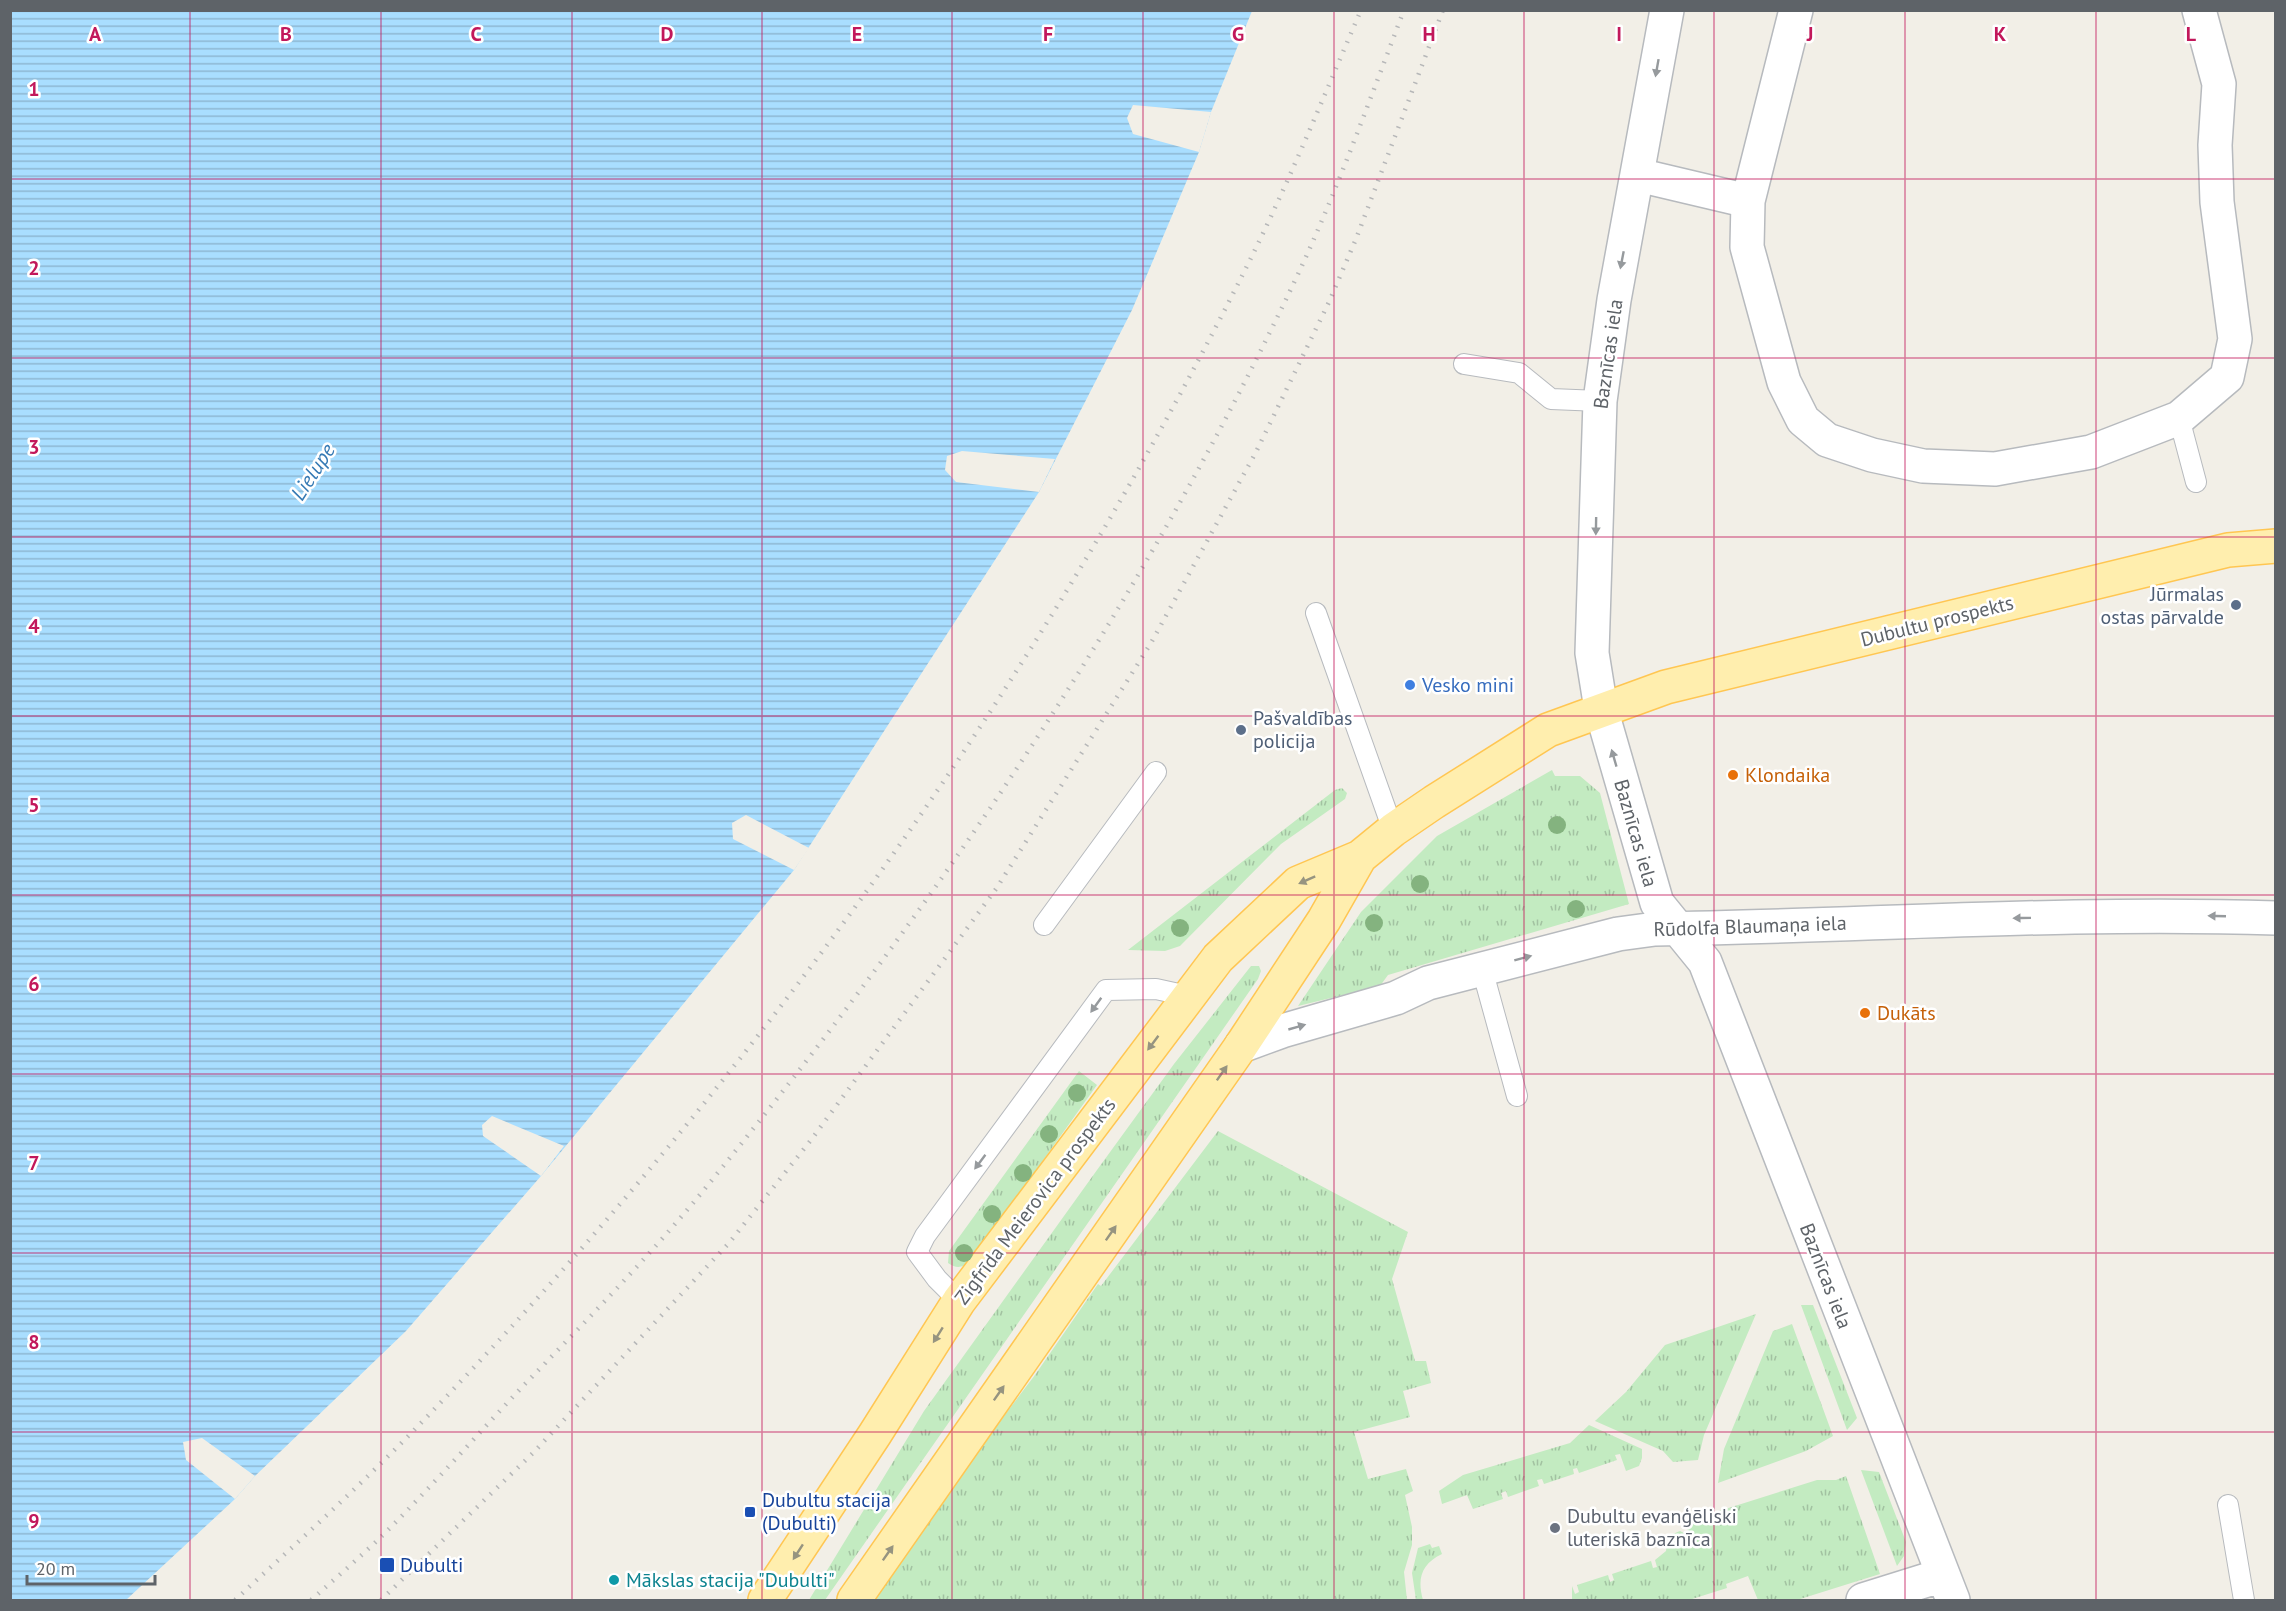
<svg xmlns="http://www.w3.org/2000/svg" width="2286" height="1611" font-family="'PT Sans',sans-serif">
<style>
.grass{fill:url(#grass-tufts)}
.water{fill:url(#water-rules)}
.pier{fill:#f2efe7}
.lines{fill:none;stroke-linecap:round;stroke-linejoin:round}
.service-casing{stroke:#b7babe;stroke-width:22}
.minor-casing{stroke:#b7babe;stroke-width:36}
.primary-casing{stroke:#ffc652;stroke-width:36}
.service{stroke:#fff;stroke-width:20}
.minor{stroke:#fff;stroke-width:33}
.primary{stroke:#ffeeae;stroke-width:33}
.rail{stroke:#b6b7b8;stroke-width:4.5;stroke-dasharray:1.5 8;stroke-linecap:butt}
.tree{fill:#84b37f}
.oneway{fill:#969a9d}
.oneway2{fill:#969480}
.grid{fill:none;stroke:#c2185b;stroke-width:1.5;stroke-opacity:0.55}
.service-dot{fill:#5c6f8a;stroke:#fff;stroke-width:2}
.shop-dot{fill:#3f7fe0;stroke:#fff;stroke-width:2}
.food-dot{fill:#e8710a;stroke:#fff;stroke-width:2}
.transit-dot{fill:#1a4fb4;stroke:#fff;stroke-width:2}
.worship-dot{fill:#6b7280;stroke:#fff;stroke-width:2}
.culture-dot{fill:#0f9aa8;stroke:#fff;stroke-width:2}
.labels{text-anchor:middle;stroke-width:5;stroke-linejoin:round;paint-order:stroke}
.street-label{font-size:20px;fill:#5e6368;stroke:#fff}
.service-label{font-size:20px;fill:#4e5e75;stroke:#fff;text-anchor:end}
.shop-label{font-size:20px;fill:#366cbe;stroke:#fff;text-anchor:start}
.food-label{font-size:20px;fill:#c56008;stroke:#fff;text-anchor:start}
.transit-label{font-size:20px;fill:#164399;stroke:#fff;text-anchor:start}
.worship-label{font-size:20px;fill:#5b616d;stroke:#fff;text-anchor:start}
.culture-label{font-size:20px;fill:#0d838f;stroke:#fff;text-anchor:start}
.water-label{font-size:21px;font-style:italic;fill:#367ab4;stroke:#fff}
.grid-label{font-size:20px;text-anchor:middle;font-weight:bold;fill:#c2185b;stroke:#fff;stroke-width:5;stroke-linejoin:round;paint-order:stroke}
</style>
<defs>
<pattern id="grass-tufts" width="24" height="20" patternUnits="userSpaceOnUse" patternTransform="scale(1.5)"><rect width="24" height="20" fill="#c3ebc1"/><path d="M3 7l-1-3M5 7V3M7 7l1-3M15 17l-1-3M17 17v-4M19 17l1-3" fill="none" stroke="#a2c2a1"/></pattern>
<pattern id="water-rules" width="6" height="5" patternUnits="userSpaceOnUse" patternTransform="scale(1.5)"><rect width="6" height="5" fill="#a9deff"/><path d="M0 2.5h6" fill="none" stroke="#8db8d2"/></pattern>
</defs>
<rect width="100%" height="100%" fill="#f2efe7"/>
<path class="grass" d="M1552,770L1555,776H1580L1600,793L1629,904L1388,975L1380,986L1298,1006L1361,912L1437,836Z
M1342,788L1347,793L1345,799L1281,844L1180,946L1165,951L1128,950L1335,790Z
M1251,966H1259L1261,971L1258,979L825,1600H809L924,1411L1097,1170L1174,1064Z
M1079,1071L1097,1085L971,1261C962,1268 957,1269 948,1263L949,1251Z
M1218,1131L1408,1232L1392,1279L1415,1361H1426L1431,1383L1403,1391L1410,1417L1354,1432L1368,1479L1406,1469L1413,1491L1405,1495L1412,1527V1545L1404,1572L1407,1600H868L882,1577L1035,1375L1098,1284L1101,1286Z
M1801,1305H1813L1857,1418L1847,1430Z
M1756,1314L1704,1435L1698,1460L1673,1462L1663,1451L1595,1421L1626,1392L1665,1345Z
M1792,1324L1833,1436L1806,1451L1718,1483L1724,1449L1773,1331Z
M1589,1425L1642,1449V1458L1639,1466L1626,1471L1620,1454L1615,1455L1617,1460L1579,1473L1577,1468L1573,1469L1574,1474L1544,1484L1542,1479L1537,1480L1539,1486L1508,1497L1506,1491L1501,1493L1503,1499L1473,1509L1467,1495L1442,1504L1439,1491L1463,1475L1570,1443Z
M1861,1470L1879,1472L1906,1542L1904,1556L1897,1566Z
M1846,1476L1880,1574L1797,1600H1758L1748,1576L1726,1584L1727,1588L1689,1600H1572V1586L1575,1594L1579,1592L1577,1585L1608,1575L1610,1582L1614,1580L1612,1574L1651,1561L1653,1568L1657,1567L1655,1560L1666,1551L1668,1536L1680,1531L1686,1534L1689,1530L1682,1527L1681,1523L1817,1480H1836Z
M1430,1544L1432,1548L1439,1546L1442,1554C1421,1564 1417,1579 1423,1600H1416L1412,1573L1418,1548Z"/>
<path class="water" d="M11,11H1252L1211,112L1199,152L1132,310L1039,492L794,870L541,1176L406,1331L255,1476L235,1499L126,1600H11Z"/>
<path class="pier" d="M1133,105L1211,112L1199,152L1133,134L1127,118Z
M962,451L1055,459L1039,492L956,482L945,470L947,456Z
M746,815L809,848L794,870L733,839L732,823Z
M492,1116L564,1146L541,1176L483,1136L482,1125Z
M202,1438L255,1476L235,1499L186,1460L183,1442Z"/>
<g class="lines">
<g class="service-casing">
<path id="service" d="M1464,364L1519,373L1551,399L1600,401
M2179,418L2196,482
M1316,613L1393,830
M1044,925L1156,772
M1482,969L1517,1096
M959,1301L937,1279L917,1252L925,1236L1106,990L1156,989L1188,996
M2228,1505L2244,1600"/>
</g>
<g class="minor-casing">
<path id="minor" d="M1667,10L1614,300L1600,401L1592,653L1601,709L1657,903L1705,962L1953,1600
M1638,175L1748,201L1747,247L1784,382L1803,420L1827,440L1872,455L1923,466L1995,469L2091,452L2179,418L2227,377L2235,339L2217,202L2215,145L2219,84L2199,10
M1748,201L1796,10
M1241,1046L1282,1031L1396,998L1428,983L1618,934L1655,929C1862,926 2068,911 2276,918
M1863,1600L1943,1575"/>
</g>
<g class="primary-casing">
<path id="primary" d="M765,1600L875,1434L959,1301L1218,958L1298,883L1360,857L1393,830L1434,802L1548,730L1666,687L2228,550L2276,546
M854,1600L1241,1046L1324,920L1360,857"/>
</g>
<use href="#service" class="service"/>
<use href="#minor" class="minor"/>
<use href="#primary" class="primary"/>
<path class="rail" d="M235,1600C298,1542 361,1485 421,1423C749,1083 1031,695 1244,272C1287,187 1323,98 1361,10
M311,1600C335,1579 360,1557 383,1535C432,1486 477,1435 524,1385C585,1322 647,1259 703,1191C931,912 1134,616 1290,291C1334,200 1368,104 1404,10
M381,1600L533,1453L729,1243L811,1140L996,889L1151,643L1256,452L1329,302L1356,239L1443,10"/>
</g>
<g class="tree">
<circle cx="1557" cy="825" r="9"/>
<circle cx="1420" cy="884" r="9"/>
<circle cx="1576" cy="909" r="9"/>
<circle cx="1374" cy="923" r="9"/>
<circle cx="1180" cy="928" r="9"/>
<circle cx="1077" cy="1093" r="9"/>
<circle cx="1049" cy="1134" r="9"/>
<circle cx="1023" cy="1173" r="9"/>
<circle cx="992" cy="1214" r="9"/>
<circle cx="964" cy="1253" r="9"/>
</g>
<defs><path id="oneway-solid" d="M-6-.8H1V-3.2L6.5 0L1 3.2V.8H-6Z" transform="scale(1.5)"/></defs>
<g class="oneway">
<use href="#oneway-solid" transform="translate(1657 68) rotate(100)"/>
<use href="#oneway-solid" transform="translate(1622 260) rotate(101)"/>
<use href="#oneway-solid" transform="translate(1596 526) rotate(91)"/>
<use href="#oneway-solid" transform="translate(1614 758) rotate(-106)"/>
<use href="#oneway-solid" transform="translate(2217 916) rotate(-178)"/>
<use href="#oneway-solid" transform="translate(2022 918) rotate(179)"/>
<use href="#oneway-solid" transform="translate(1523 958) rotate(-15)"/>
<use href="#oneway-solid" transform="translate(1096 1005) rotate(126)"/>
<use href="#oneway-solid" transform="translate(1297 1027) rotate(-16)"/>
<use href="#oneway-solid" transform="translate(980 1162) rotate(127)"/>
</g>
<g class="oneway2">
<use href="#oneway-solid" transform="translate(1307 880) rotate(156)"/>
<use href="#oneway-solid" transform="translate(1153 1043) rotate(127)"/>
<use href="#oneway-solid" transform="translate(1222 1073) rotate(-55)"/>
<use href="#oneway-solid" transform="translate(1111 1233) rotate(-55)"/>
<use href="#oneway-solid" transform="translate(938 1335) rotate(122)"/>
<use href="#oneway-solid" transform="translate(999 1393) rotate(-55)"/>
<use href="#oneway-solid" transform="translate(798 1552) rotate(123)"/>
<use href="#oneway-solid" transform="translate(888 1553) rotate(-55)"/>
</g>
<path class="grid" d="M190,10V1600M381,10V1600M572,10V1600M762,10V1600M952,10V1600M1143,10V1600M1334,10V1600M1524,10V1600M1714,10V1600M1905,10V1600M2096,10V1600M10,179H2276M10,358H2276M10,537H2276M10,716H2276M10,895H2276M10,1074H2276M10,1253H2276M10,1432H2276"/>
<g class="service-dot">
<circle cx="2236" cy="605" r="6"/>
<circle cx="1241" cy="730" r="6"/>
</g>
<circle class="shop-dot" cx="1410" cy="685" r="6"/>
<g class="food-dot">
<circle cx="1733" cy="775" r="6"/>
<circle cx="1865" cy="1013" r="6"/>
</g>
<g class="transit-dot">
<rect x="744" y="1506" width="12" height="12" rx="3"/>
<rect x="379" y="1557" width="16" height="16" rx="3"/>
</g>
<circle class="worship-dot" cx="1555" cy="1528" r="6"/>
<circle class="culture-dot" cx="614" cy="1580" r="6"/>
<g class="labels">
<g class="street-label">
<text transform="translate(1608 354) rotate(-82)" y="7">Baznīcas iela</text>
<text transform="translate(1937 621) rotate(-14)" y="7">Dubultu prospekts</text>
<text transform="translate(1636 833) rotate(74)" y="7">Baznīcas iela</text>
<text transform="translate(1750 926) rotate(-2)" y="7">Rūdolfa Blaumaņa iela</text>
<text transform="translate(1035 1201) rotate(-53)" y="7">Zigfrīda Meierovica prospekts</text>
<text transform="translate(1826 1276) rotate(69)" y="7">Baznīcas iela</text>
</g>
<g class="service-label">
<text x="2224" y="601">Jūrmalas<tspan x="2224" dy="23">ostas pārvalde</tspan></text>
<text x="1253" y="725" text-anchor="start">Pašvaldības<tspan x="1253" dy="23">policija</tspan></text>
</g>
<g class="shop-label">
<text x="1422" y="692">Vesko mini</text>
</g>
<g class="food-label">
<text x="1745" y="782">Klondaika</text>
<text x="1877" y="1020">Dukāts</text>
</g>
<g class="transit-label">
<text x="762" y="1507">Dubultu stacija<tspan x="762" dy="23">(Dubulti)</tspan></text>
<text x="400" y="1572">Dubulti</text>
</g>
<g class="worship-label">
<text x="1567" y="1523">Dubultu evanģēliski<tspan x="1567" dy="23">luteriskā baznīca</tspan></text>
</g>
<g class="culture-label">
<text x="626" y="1587">Mākslas stacija "Dubulti"</text>
</g>
<g class="water-label">
<text transform="translate(313 472) rotate(-57)" y="7">Lielupe</text>
</g>
</g>
<g class="grid-label">
<text x="95" y="41">A</text>
<text x="286" y="41">B</text>
<text x="476" y="41">C</text>
<text x="667" y="41">D</text>
<text x="857" y="41">E</text>
<text x="1048" y="41">F</text>
<text x="1238" y="41">G</text>
<text x="1429" y="41">H</text>
<text x="1619" y="41">I</text>
<text x="1810" y="41">J</text>
<text x="2000" y="41">K</text>
<text x="2191" y="41">L</text>
<text x="34" y="96">1</text>
<text x="34" y="275">2</text>
<text x="34" y="454">3</text>
<text x="34" y="633">4</text>
<text x="34" y="812">5</text>
<text x="34" y="991">6</text>
<text x="34" y="1170">7</text>
<text x="34" y="1349">8</text>
<text x="34" y="1528">9</text>
</g>
<rect width="2286" height="1611" fill="none" stroke="#5e6368" stroke-width="24"/>
<path d="M27 1575v9h128v-9" fill="none" stroke="#5e6368" stroke-width="3"/>
<text x="36" y="1575" font-size="18" fill="#5e6368" stroke="#ffffff" stroke-width="4.5" paint-order="stroke">20 m</text>
</svg>
